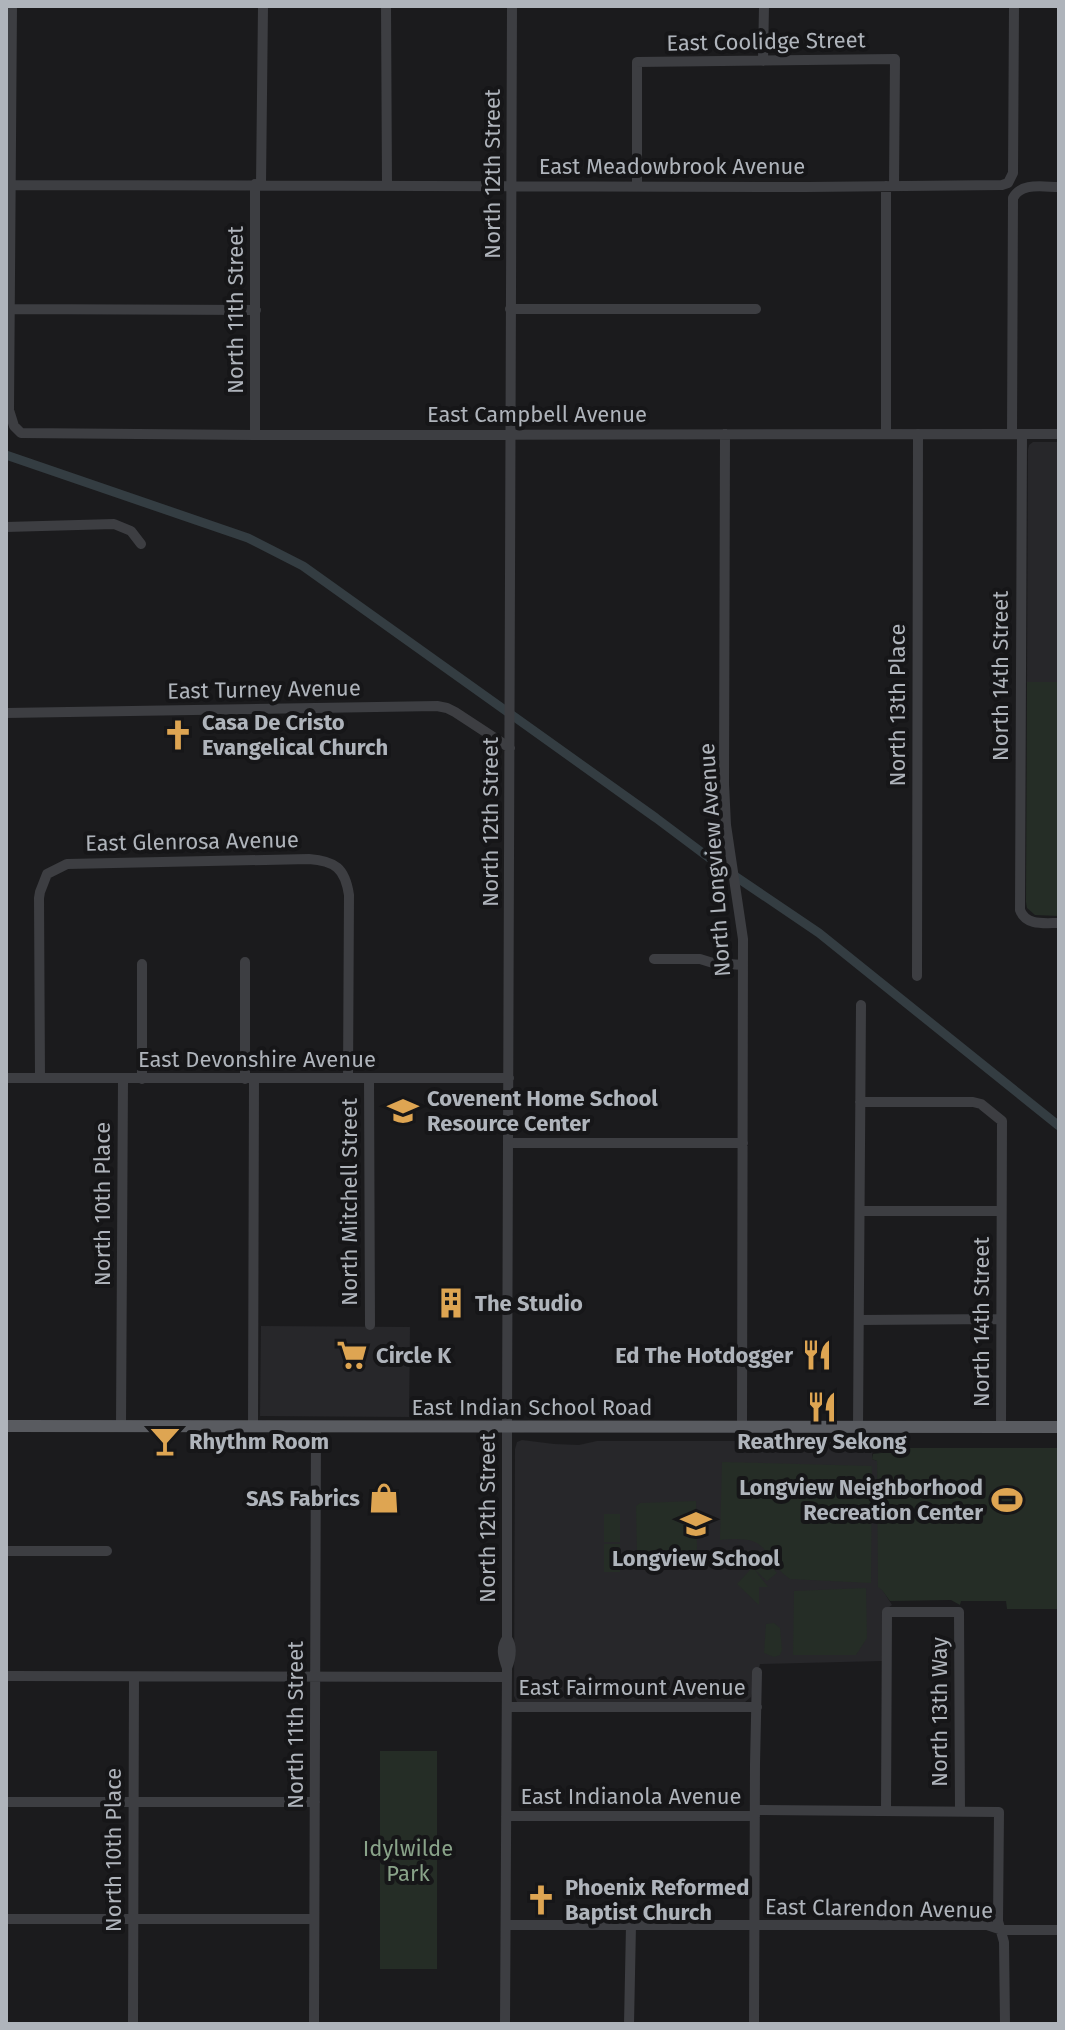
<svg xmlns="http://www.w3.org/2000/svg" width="1065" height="2030" font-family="'Fira Sans',sans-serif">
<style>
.built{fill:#27272a}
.green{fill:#252d26}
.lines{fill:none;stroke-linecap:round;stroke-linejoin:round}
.canal{stroke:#343d42;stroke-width:9}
.minor{stroke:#3d3e42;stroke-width:10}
.major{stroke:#595b60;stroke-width:12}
.labels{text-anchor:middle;stroke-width:8;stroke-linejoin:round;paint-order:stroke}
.street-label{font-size:22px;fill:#afb4bb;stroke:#161618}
.poi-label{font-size:22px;font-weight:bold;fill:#afb4bb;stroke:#161618;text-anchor:start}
.park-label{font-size:22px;fill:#89a389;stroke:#161618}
</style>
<rect width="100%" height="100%" fill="#1b1b1d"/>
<path class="built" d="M1033,442H1059V682H1027L1028,450L1029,445Z
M261,1326L410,1327L409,1417L260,1416Z
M522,1440L554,1444L579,1445L597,1441H873L872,1459L877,1461L882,1589L892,1605L884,1611L882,1619V1661L760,1664L751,1697L745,1702H517L514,1696L515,1449L517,1442Z"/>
<path class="green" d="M1027,682H1059V916L1035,915L1027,908L1026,902Z
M897,1448H1059V1609H1007L1006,1601H961L960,1605L951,1600L890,1601L882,1590L878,1587L877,1461L872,1459L873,1454L881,1453Z
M722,1462L872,1466L871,1583L790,1579C757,1556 776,1534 720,1540Z
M696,1501L697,1552L637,1554L636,1506L640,1503Z
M604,1514H620V1542H604Z
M604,1544H620V1572H604Z
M762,1557L777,1573L767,1581L754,1569L768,1587H759V1605L737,1584Z
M866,1588L867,1638L856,1655H793L794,1591Z
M774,1623L780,1628L782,1650L780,1655L774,1657L764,1653L766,1624Z
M380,1751H437V1969H380Z"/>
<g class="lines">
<path class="canal" d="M6,455L248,538L303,566L656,818L720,866L819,933L1059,1126"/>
<path class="minor" d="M12,6L9,410L14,426L21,433L255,435L1059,434
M386,6L387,185
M763,61L764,6
M261,184L263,6
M6,185L807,187L1002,185L1008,183L1013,173L1014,6
M637,186V62L895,59L894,186
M6,309L256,310
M510,309H756
M725,434L724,784L726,825L743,939L742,1426
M886,434V186
M1012,434L1013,198C1021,182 1043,187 1059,187
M1022,434L1020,910C1026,926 1044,923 1059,923
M255,435V184
M6,527L114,524L131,531L141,544
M6,713L437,706L447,708L455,712L510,748
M654,959H700L713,963L743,965
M245,962V1079
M142,964V1079
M917,976L918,434
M6,1078H509
M40,1078L39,898L40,892L47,874L67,864L309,859C335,861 345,868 349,895L348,1078
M369,1078L370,1325
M860,1102H973L981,1104L1002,1121L1001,1427
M509,1143H743
M860,1211H1001
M859,1320L1001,1319
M121,1426L123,1079
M253,1427L254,1079
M858,1427L861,1005
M6,1551H107
M507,1668C503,1657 500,1648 507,1638
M6,1676L507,1677
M507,1707H757
M6,1802H315
M755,1810L999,1812L998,1921L1004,1942L1005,2024
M886,1811L887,1612H959L960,1812
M506,1816H755
M6,1919H314
M506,1925H987L1002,1930H1059
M133,2024L134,1677
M314,2024L316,1427
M505,2024L507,1668C511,1658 513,1647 507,1638V1428L512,6
M629,2024L631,1925
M754,2024L755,1764L757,1672"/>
<path class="major" d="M6,1426L1059,1427"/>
</g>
<defs>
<g id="church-bare" transform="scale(2.4)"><path d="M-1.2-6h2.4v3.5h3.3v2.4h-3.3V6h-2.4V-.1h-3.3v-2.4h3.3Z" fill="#dea552" stroke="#161618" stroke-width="2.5" paint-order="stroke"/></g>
<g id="school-bare" transform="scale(2.4)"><path d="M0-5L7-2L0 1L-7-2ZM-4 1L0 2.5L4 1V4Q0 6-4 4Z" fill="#dea552" stroke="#161618" stroke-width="2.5" paint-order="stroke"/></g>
<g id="building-bare" transform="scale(2.4)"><path d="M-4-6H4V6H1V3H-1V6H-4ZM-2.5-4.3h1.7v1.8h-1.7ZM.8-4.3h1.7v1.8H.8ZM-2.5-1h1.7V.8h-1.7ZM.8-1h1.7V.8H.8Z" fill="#dea552" stroke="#161618" stroke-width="2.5" paint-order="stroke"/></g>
<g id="supermarket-bare" transform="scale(2.4)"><path d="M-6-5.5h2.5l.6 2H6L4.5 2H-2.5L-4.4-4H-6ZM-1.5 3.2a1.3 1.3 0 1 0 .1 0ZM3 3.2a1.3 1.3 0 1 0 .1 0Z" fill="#dea552" stroke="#161618" stroke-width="2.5" paint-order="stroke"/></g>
<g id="restaurant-bare" transform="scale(2.4)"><path d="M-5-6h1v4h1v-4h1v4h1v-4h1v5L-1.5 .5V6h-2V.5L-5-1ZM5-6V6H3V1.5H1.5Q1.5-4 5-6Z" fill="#dea552" stroke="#161618" stroke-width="2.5" paint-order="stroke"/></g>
<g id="bar-bare" transform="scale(2.4)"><path d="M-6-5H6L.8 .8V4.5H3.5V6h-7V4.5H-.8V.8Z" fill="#dea552" stroke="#161618" stroke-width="2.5" paint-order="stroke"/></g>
<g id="shop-bare" transform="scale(2.4)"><path d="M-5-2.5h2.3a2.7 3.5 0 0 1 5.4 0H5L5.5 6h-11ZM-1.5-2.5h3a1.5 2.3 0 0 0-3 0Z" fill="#dea552" stroke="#161618" stroke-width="2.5" paint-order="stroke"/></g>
<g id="stadium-bare" transform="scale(2.4)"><path d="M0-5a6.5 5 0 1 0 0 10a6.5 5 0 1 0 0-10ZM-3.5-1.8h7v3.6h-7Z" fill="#dea552" stroke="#161618" stroke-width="2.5" paint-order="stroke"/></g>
</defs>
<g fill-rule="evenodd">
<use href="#church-bare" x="178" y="735"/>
<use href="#school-bare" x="403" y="1111"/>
<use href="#building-bare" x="451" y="1303"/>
<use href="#supermarket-bare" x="352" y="1355"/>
<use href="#restaurant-bare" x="817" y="1355"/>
<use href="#restaurant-bare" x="822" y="1407"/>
<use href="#bar-bare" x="165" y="1441"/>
<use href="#shop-bare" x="384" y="1498"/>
<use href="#stadium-bare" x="1007" y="1500"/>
<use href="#school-bare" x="696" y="1524"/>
<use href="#church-bare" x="541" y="1900"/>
</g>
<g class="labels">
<g class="street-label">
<text transform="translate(766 41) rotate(-1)" y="8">East Coolidge Street</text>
<text x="672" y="174">East Meadowbrook Avenue</text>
<text transform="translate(492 174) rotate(-90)" y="8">North 12th Street</text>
<text transform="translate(235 310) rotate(-90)" y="8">North 11th Street</text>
<text x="537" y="422">East Campbell Avenue</text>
<text transform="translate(1000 676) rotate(-90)" y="8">North 14th Street</text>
<text transform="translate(264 689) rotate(-1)" y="8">East Turney Avenue</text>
<text transform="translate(897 705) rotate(-90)" y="8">North 13th Place</text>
<text transform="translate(490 822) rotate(-90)" y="8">North 12th Street</text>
<text transform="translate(192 841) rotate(-1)" y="8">East Glenrosa Avenue</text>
<text transform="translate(714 860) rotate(-94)" y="8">North Longview Avenue</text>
<text x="257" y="1067">East Devonshire Avenue</text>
<text transform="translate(349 1202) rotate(-90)" y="8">North Mitchell Street</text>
<text transform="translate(102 1204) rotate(-90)" y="8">North 10th Place</text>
<text transform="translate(981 1322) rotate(-90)" y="8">North 14th Street</text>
<text x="532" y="1415">East Indian School Road</text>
<text transform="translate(487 1518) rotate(-90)" y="8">North 12th Street</text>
<text x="632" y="1695">East Fairmount Avenue</text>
<text transform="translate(939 1712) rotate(-90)" y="8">North 13th Way</text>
<text transform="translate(295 1725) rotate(-90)" y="8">North 11th Street</text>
<text x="631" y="1804">East Indianola Avenue</text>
<text transform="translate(113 1850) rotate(-90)" y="8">North 10th Place</text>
<text transform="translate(879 1908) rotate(1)" y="8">East Clarendon Avenue</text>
</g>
<g class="poi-label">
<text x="202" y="730">Casa De Cristo<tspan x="202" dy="25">Evangelical Church</tspan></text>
<text x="427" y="1106">Covenent Home School<tspan x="427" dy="25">Resource Center</tspan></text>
<text x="475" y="1311">The Studio</text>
<text x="376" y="1363">Circle K</text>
<text x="793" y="1363" text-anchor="end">Ed The Hotdogger</text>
<text x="189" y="1449">Rhythm Room</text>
<text x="822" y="1449" text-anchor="middle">Reathrey Sekong</text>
<text x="983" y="1495" text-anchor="end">Longview Neighborhood<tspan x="983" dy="25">Recreation Center</tspan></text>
<text x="360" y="1506" text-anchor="end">SAS Fabrics</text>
<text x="696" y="1566" text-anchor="middle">Longview School</text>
<text x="565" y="1895">Phoenix Reformed<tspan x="565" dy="25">Baptist Church</tspan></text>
</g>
<g class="park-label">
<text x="408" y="1856">Idylwilde<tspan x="408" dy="25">Park</tspan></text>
</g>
</g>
<rect width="1065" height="2030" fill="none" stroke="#afb4bb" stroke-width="16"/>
</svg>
